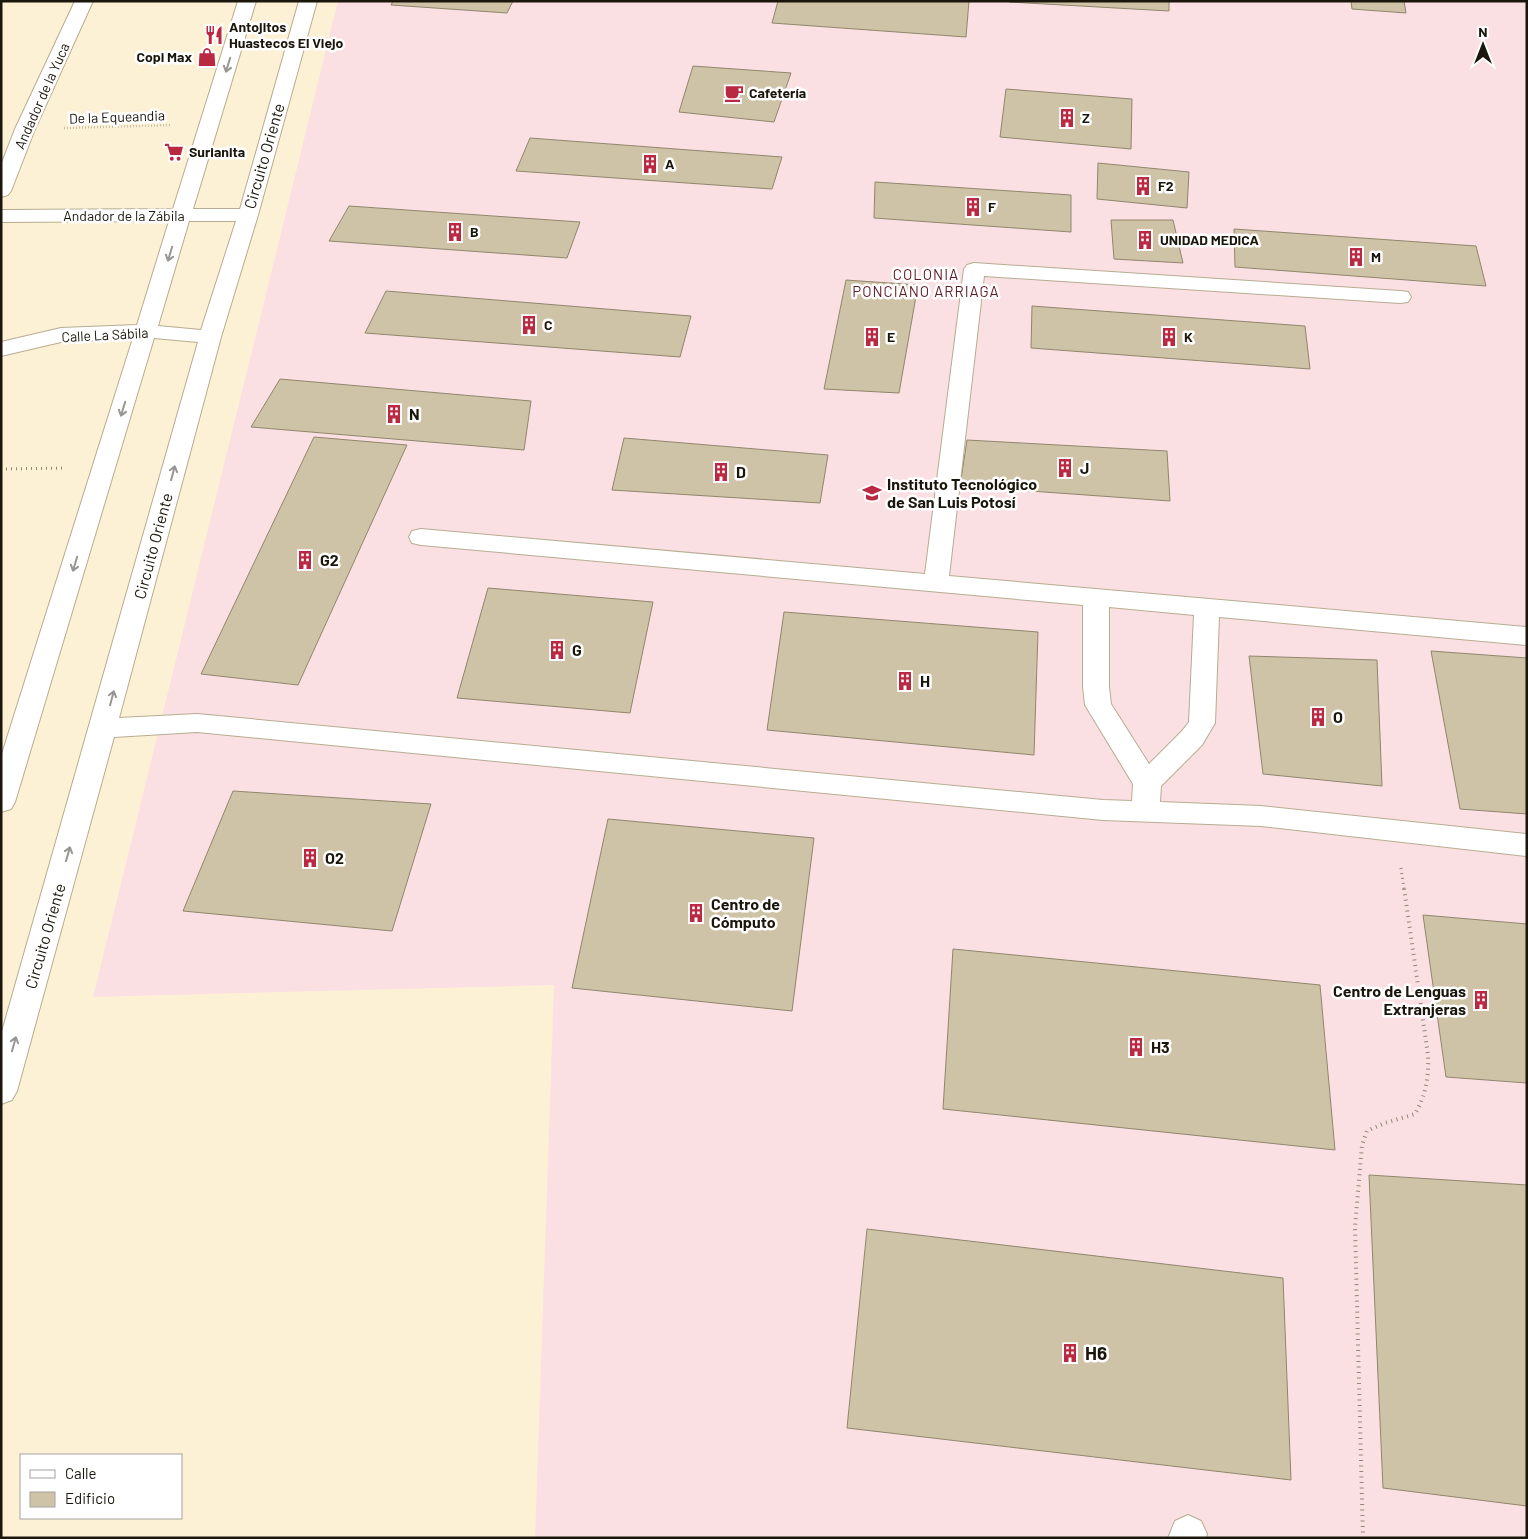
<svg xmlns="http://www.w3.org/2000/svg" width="1528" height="1539" font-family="Barlow,sans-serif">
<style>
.education{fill:#fbe0e3}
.building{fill:#cec3a7;stroke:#90866c}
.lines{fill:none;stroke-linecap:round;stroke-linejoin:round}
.minor-casing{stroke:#b7ac91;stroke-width:2}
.path-far2{stroke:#918976;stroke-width:2.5;stroke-dasharray:0.5 2.5;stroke-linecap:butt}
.path-far1{stroke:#918976;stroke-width:3;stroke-dasharray:1 4;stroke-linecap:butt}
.path{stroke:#918976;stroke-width:4;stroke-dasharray:1 4.5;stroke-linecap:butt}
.minor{fill:#fff;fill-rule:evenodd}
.oneway{stroke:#989692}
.labels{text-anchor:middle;stroke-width:5;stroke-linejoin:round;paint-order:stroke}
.far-poi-label{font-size:14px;font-weight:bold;fill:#1a160c;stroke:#fff;text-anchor:start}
.far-street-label{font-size:14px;fill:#1a160c;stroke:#fff}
.far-neighbourhood-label{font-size:15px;letter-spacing:1px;fill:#611c25;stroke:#fff}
.street-label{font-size:16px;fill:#1a160c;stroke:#fff}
.poi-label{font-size:16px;font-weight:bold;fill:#1a160c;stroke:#fff;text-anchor:start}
.near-poi-label{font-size:19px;font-weight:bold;fill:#1a160c;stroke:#fff;text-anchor:start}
</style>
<rect width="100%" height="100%" fill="#fdf1d5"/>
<path class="education" d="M338,1H1527V1538H535L554,985L93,997Z"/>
<path class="building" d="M393,1H513L507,13L391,5Z
M778,1H969L966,37L772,23Z
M1009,1H1169V11L1009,2Z
M1351,1H1404L1406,13L1352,9Z
M693,66L791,73L774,122L679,112Z
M1006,89L1132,99L1131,149L1000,137Z
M530,138L782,157L772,189L516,171Z
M1098,163L1189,172L1187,208L1097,199Z
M875,182L1071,195V232L874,218Z
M349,206L580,222L567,258L329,241Z
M1111,220H1173L1183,263L1114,259Z
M1234,229L1476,246L1486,286L1235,267Z
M846,280L918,285L899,393L824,389Z
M386,291L691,316L680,357L365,333Z
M1032,306L1305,326L1310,369L1031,348Z
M280,379L531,401L524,450L251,427Z
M314,437L407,445L298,685L201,674Z
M624,438L828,455L820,503L612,490Z
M967,440L1167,451L1170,501L960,486Z
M488,588L653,602L630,713L457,698Z
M784,612L1038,632L1034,755L767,730Z
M1431,651L1527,658V814L1460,809Z
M1249,656L1377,660L1382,786L1263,774Z
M233,791L431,804L392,931L183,911Z
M608,819L814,838L792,1011L572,988Z
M1423,915L1527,924V1083L1446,1077Z
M953,949L1320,985L1335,1150L943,1109Z
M1369,1175L1527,1185V1506L1383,1488Z
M867,1229L1283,1278L1291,1480L847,1428Z"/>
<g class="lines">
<g class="minor-casing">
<path id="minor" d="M75,1H93L35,129L11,191L8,195L1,197V165L15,129Z
M238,1H256L193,209H240L299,1H317L258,215L221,337L119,718L197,714L1103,800L1132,801L1133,784L1085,705L1083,687V605L421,545L412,543L409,537L412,531L421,529L925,574L964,269L967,265L974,263L1400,291L1408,292L1411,297L1408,302L1400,303L984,276L949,576L1527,627V645L1219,617L1215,723L1202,745L1161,786L1160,802L1261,806L1527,834V856L1261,826L1103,820L197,732L114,737L17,1091L12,1100L1,1104V1035L198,342L154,338L15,802L11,809L1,812V757L133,338L61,342L1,356V342L61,328L137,325L169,221L1,222V210L173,209ZM189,221H236L201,330L158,326ZM1109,607L1194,615L1189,722L1182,731L1149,764L1111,704L1109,687Z
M1188,1515L1201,1521L1207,1534L1206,1538H1168L1175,1521Z"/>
</g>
<path class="path-far2" d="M64,128L172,125"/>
<path class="path-far1" d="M1,469L66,468
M1401,868L1404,889"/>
<path class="path" d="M1363,1538L1355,1227L1362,1145L1367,1131L1385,1123L1415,1114C1426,1095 1429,1076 1428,1055L1404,888"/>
<use href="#minor" class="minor"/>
</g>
<defs><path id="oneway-shaft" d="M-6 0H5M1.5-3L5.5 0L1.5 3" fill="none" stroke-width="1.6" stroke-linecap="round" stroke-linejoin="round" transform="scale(1.25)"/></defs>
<g class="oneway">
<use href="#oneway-shaft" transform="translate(228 65) rotate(107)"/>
<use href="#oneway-shaft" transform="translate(170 254) rotate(107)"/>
<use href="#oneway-shaft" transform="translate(123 409) rotate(107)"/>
<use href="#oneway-shaft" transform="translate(173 473) rotate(-75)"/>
<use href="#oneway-shaft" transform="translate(75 564) rotate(107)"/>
<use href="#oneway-shaft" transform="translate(112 698) rotate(-75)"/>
<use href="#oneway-shaft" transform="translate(68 854) rotate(-74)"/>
<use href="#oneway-shaft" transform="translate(14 1044) rotate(-74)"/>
</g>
<defs>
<g id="restaurant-bare" transform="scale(1.5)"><path d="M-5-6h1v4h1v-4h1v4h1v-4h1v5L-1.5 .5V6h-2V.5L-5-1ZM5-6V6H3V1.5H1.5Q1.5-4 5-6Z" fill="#ba2942" stroke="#fff" stroke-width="2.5" paint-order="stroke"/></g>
<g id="shop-bare" transform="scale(1.5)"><path d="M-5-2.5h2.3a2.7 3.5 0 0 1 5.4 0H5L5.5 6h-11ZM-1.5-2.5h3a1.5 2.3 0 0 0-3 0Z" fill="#ba2942" stroke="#fff" stroke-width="2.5" paint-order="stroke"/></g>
<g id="cafe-bare" transform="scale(1.5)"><path d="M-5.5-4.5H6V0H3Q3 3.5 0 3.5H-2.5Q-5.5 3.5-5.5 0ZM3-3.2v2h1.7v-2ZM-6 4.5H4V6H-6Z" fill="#ba2942" stroke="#fff" stroke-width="2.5" paint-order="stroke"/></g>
<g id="building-bare" transform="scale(1.5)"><path d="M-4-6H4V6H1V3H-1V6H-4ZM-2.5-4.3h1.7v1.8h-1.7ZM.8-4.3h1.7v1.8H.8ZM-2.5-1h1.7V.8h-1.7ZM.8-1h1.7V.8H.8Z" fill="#ba2942" stroke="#fff" stroke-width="2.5" paint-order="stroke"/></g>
<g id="supermarket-bare" transform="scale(1.5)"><path d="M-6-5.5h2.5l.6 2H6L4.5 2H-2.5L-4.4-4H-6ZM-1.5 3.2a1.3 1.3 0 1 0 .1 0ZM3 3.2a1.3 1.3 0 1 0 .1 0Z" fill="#ba2942" stroke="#fff" stroke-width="2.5" paint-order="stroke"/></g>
<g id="university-bare" transform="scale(1.5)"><path d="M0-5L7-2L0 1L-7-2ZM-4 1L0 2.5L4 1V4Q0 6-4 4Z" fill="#ba2942" stroke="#fff" stroke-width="2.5" paint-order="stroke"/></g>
</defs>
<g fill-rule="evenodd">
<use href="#restaurant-bare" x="214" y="35"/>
<use href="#shop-bare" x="207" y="57"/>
<use href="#cafe-bare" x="734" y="93"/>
<use href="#building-bare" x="1067" y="118"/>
<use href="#supermarket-bare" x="174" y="152"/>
<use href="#building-bare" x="650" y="164"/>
<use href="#building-bare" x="1143" y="186"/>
<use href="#building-bare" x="973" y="207"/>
<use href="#building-bare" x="455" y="232"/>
<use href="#building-bare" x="1145" y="240"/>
<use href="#building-bare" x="1356" y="257"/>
<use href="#building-bare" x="529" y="325"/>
<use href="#building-bare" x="872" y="337"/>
<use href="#building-bare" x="1169" y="337"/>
<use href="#building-bare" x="394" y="414"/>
<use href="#building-bare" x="1065" y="468"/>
<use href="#building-bare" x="721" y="472"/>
<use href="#university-bare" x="872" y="493"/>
<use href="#building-bare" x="305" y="560"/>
<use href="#building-bare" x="557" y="650"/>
<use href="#building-bare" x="905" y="681"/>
<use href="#building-bare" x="1318" y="717"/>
<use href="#building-bare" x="310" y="858"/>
<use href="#building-bare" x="696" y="913"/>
<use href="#building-bare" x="1481" y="1000"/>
<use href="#building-bare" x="1136" y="1047"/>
<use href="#building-bare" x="1070" y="1353"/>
</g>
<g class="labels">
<g class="far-poi-label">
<text x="229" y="32">Antojitos<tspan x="229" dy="16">Huastecos El Viejo</tspan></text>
<text x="192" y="62" text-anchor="end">Copi Max</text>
<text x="749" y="98">Cafetería</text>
<text x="1082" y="123">Z</text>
<text x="189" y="157">Surianita</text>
<text x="665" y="169">A</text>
<text x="1158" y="191">F2</text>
<text x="988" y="212">F</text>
<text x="470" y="237">B</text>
<text x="1160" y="245">UNIDAD MEDICA</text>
<text x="1371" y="262">M</text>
<text x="544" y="330">C</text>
<text x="887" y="342">E</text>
<text x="1184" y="342">K</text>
</g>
<g class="far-street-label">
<text transform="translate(42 96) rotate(-66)" y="5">Andador de la Yuca</text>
<text transform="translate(117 117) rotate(-2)" y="5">De la Equeandia</text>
<text x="124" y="221">Andador de la Zábila</text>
<text transform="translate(105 335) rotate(-3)" y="5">Calle La Sábila</text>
</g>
<g class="far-neighbourhood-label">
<text x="926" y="280">COLONIA<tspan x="926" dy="17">PONCIANO ARRIAGA</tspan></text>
</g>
<g class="street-label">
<text transform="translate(264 156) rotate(-74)" y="6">Circuito Oriente</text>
<text transform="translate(153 546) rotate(-75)" y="6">Circuito Oriente</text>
<text transform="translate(45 936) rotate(-74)" y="6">Circuito Oriente</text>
</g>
<g class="poi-label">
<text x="409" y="420">N</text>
<text x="1080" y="474">J</text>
<text x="736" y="478">D</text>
<text x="887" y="490">Instituto Tecnológico<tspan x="887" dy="18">de San Luis Potosí</tspan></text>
<text x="320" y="566">G2</text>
<text x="572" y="656">G</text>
<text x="920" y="687">H</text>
<text x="1333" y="723">O</text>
<text x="325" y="864">O2</text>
<text x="711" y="910">Centro de<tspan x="711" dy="18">Cómputo</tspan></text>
<text x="1466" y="997" text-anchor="end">Centro de Lenguas<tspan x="1466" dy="18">Extranjeras</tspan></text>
<text x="1151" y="1053">H3</text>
</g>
<g class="near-poi-label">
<text x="1085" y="1360">H6</text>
</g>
</g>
<rect width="1528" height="1539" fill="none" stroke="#1a160c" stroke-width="5"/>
<rect x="20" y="1454" width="162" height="65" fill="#ffffff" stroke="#a3a29e"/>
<rect x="30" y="1470" width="25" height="8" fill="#ffffff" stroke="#a3a29e"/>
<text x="65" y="1479" font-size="15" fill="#1a160c">Calle</text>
<rect x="30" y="1492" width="25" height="15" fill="#cec3a7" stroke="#a3a29e"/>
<text x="65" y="1504" font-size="15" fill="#1a160c">Edificio</text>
<g transform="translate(1483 45)" stroke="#ffffff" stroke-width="4" paint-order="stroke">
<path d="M0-4L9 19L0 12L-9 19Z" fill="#1a160c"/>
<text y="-8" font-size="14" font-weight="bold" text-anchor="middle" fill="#1a160c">N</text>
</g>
</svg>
